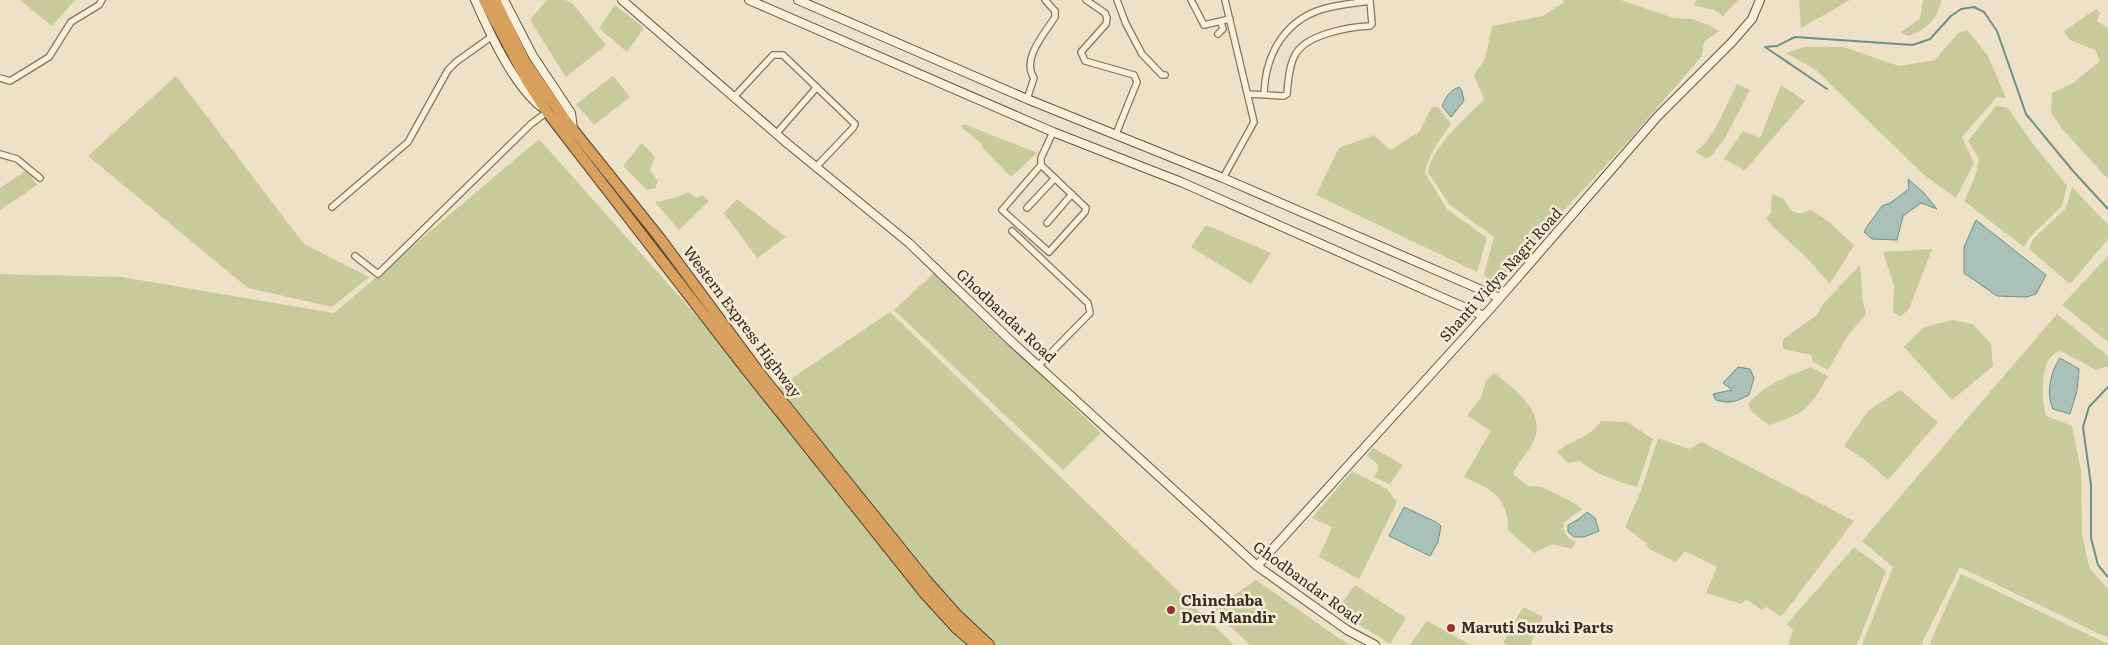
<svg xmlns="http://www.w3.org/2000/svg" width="2108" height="645" font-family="Literata,serif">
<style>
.green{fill:#c7cb9b}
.water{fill:#a8c1b9;stroke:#6f9087}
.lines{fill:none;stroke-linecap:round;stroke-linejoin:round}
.stream{stroke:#6f9087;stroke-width:2}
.street-casing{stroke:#88735d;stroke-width:8}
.secondary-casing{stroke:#6a5440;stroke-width:10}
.highway-casing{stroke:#574231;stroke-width:12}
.street{stroke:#f8efda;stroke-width:5.5}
.secondary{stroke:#f8efda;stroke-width:8}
.highway{stroke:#d99f5c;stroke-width:10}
.poi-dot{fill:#952f32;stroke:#f5ebd7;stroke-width:2}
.labels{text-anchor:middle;stroke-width:5;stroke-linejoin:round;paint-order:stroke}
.street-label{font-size:15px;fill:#392c20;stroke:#f5ebd7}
.poi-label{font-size:15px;font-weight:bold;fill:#392c20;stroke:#f5ebd7;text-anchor:start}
</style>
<rect width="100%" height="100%" fill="#ede1c7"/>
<path class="green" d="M20,0H75L52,26Z
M547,0H565L572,3L606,45L566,77L530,20Z
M1563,0H1621L1673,18L1692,19L1709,25L1719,31L1704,42L1702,56L1631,138L1494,286L1484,274L1494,237L1450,205L1428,173C1430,149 1466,117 1484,100L1474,75L1485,59L1492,26L1543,16L1564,2Z
M1697,0H1738L1723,16L1714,10L1693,5Z
M1799,0H1850L1801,28Z
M1923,0H1941C1939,18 1925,31 1908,36L1901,32L1920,19Z
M615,5L644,28L627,52L599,28Z
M2096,9L2100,13L2097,21L2108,28V179L2065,132L2051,113L2052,93L2073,83L2100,61L2095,50L2070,40L2064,31Z
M1967,30L1988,56L2006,98L1997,97L1962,137L1974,163L1956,198L1923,174L1816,70L1786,53L1805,47H1843L1899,66L1935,60L1958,33Z
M176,76L304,244L369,277L332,307L248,288L88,156Z
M613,76L630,97L594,125L576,104Z
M1737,84L1750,90L1725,138L1710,157L1705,158L1695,151C1713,143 1727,102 1737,84Z
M1781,85L1805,101L1745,170L1724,159L1743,131L1760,138Z
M1996,106L2008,108L2030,140L2067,186L2062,206L2029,238L2024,247L1964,201L1975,177L1979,159L1968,141Z
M1432,107H1438L1451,124C1440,139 1428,155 1425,173L1447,209L1487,238L1477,272L1316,195L1339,148L1374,135L1390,150L1419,132Z
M964,124L1037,153L1011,177L982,147V144L961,127Z
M539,139L767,395L890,312L1234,645H0V274L122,277L334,313Z
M642,143L655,157L650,170L658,181L655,188L647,190L623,166Z
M27,170L37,185L0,210V188Z
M2072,187L2108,225V239L2070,284L2029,249L2033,239L2066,208Z
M689,192L697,198L702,195L709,201L679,230L655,202L675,198Z
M1772,194L1784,199C1791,214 1797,216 1811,210L1828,221L1854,245L1830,284L1807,258L1772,226L1766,218L1771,213Z
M737,199L786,237L757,258L724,213Z
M1206,225L1271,253L1251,284L1191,247Z
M1932,249L1909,309L1900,317L1893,312L1894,285L1883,252Z
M2108,256V342L2062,305Z
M1860,265L1863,301L1866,314L1847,337L1828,370L1813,362L1811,355L1783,349V339L1817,315L1822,305Z
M934,273L1101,433L1063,470L894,310Z
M2057,314L2108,356V366L2096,370L2059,350C2056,353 2050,357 2048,361C2041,375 2042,402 2046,416L2072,426L2081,471L2082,534L2089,567L2108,589V638L1960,567L1921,645H1862L1893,567L1862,541Z
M1952,320L1973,324L1991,344L1993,366L1952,400L1904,347L1923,328Z
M1811,367L1828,376C1809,409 1805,414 1769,425L1753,413L1748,404C1764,385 1788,376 1811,367Z
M1494,373C1511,386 1542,409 1536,434C1533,448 1519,460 1513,474L1528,486L1542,487L1574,503L1582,509L1563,523C1564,534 1566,537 1576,542L1572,549L1552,544L1534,553L1508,530C1508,496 1492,490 1464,477L1491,431L1467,416L1481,397L1486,381Z
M1900,390L1938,422L1888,480L1865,460L1844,446L1868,411Z
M1601,421L1627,422L1653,439L1637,487C1617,481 1596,475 1580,461L1568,463L1557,452C1571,440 1591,437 1601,421Z
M1658,438L1689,449L1702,442L1854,521L1781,617L1767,607L1762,610L1746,599L1742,604L1706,593L1717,567L1685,551L1676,562L1649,549L1646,543L1625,527L1641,491Z
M1373,448L1403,465L1390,484L1373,477L1378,471V465L1367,455Z
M1352,471L1387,489L1397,502L1359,579L1319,557L1332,527L1312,518Z
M1854,547L1886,571L1857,645H1788L1793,630L1787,624Z
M1961,574L2108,644V645H1929Z
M1256,580L1340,639L1351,645H1250L1213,610Z
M1355,585L1406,618L1390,644L1337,611Z
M1523,607L1543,617L1530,645H1508L1503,643Z
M1427,621L1471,645H1410Z"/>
<path class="water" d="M1459,87L1462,91L1464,101L1451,117L1442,106C1446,97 1449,91 1459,87Z
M1908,179L1924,193L1937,209L1921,203L1903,216L1897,240L1872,239L1864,232L1866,228L1882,206L1890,203L1909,189Z
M1976,220L2046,275L2036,294L2027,297L1997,296L1964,273V247Z
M2060,358L2079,369L2077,391L2070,414L2053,409C2046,394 2050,372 2060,358Z
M1738,367L1750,369L1754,378L1749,395C1736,402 1729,404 1716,400L1713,394L1732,390L1723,383Z
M1404,507L1436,522L1441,526L1438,542L1430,556L1389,536Z
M1587,512L1595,518L1599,531L1584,537H1574L1568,532V525L1579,519Z"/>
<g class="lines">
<path class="stream" d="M1827,89L1765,47L1777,46L1795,37L1913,45L1930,39L1951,16L1961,9L1974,7L1984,12L1997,31L2026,114L2073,171L2108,209
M2108,387L2089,407L2083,427L2091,485V538L2098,565L2108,577"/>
<g class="street-casing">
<path id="street" d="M1086,0L1105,13L1107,18L1106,24L1081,52L1085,61L1134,75L1137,82L1116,134
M1117,0L1126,24L1142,54L1162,75H1165
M1191,0L1204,25L1230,19
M1218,34L1223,29L1221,22
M0,78L10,81L49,57L71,22L99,5L102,0
M1248,94L1284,96L1287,94C1288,82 1289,66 1295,55C1306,34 1349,27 1370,26L1372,24L1370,1C1357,3 1344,4 1331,7C1287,16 1265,52 1264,95
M734,97L773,55H783L855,124L853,128L816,167
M1027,99L1034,78C1021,59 1045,33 1055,17V11L1045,0
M776,134L817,87
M0,154L17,159L40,178
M1041,165L1086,208L1085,212L1049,252L1002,210L1041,165V158L1053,132
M1223,178L1254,122L1225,0
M332,207L408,142L448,70L456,62L491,37
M1027,208L1055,178
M1047,223L1072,194
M1012,231L1088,303L1090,313L1038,366
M355,256L378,274L531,124L547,112"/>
</g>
<g class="secondary-casing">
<path id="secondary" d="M475,0C489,32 515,89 544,109
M504,0L533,56L571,113L573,129
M622,0L788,144L909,243L1012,342L1257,566L1347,630L1375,645
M749,0L1053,132L1181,182L1484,316
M798,0L1027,99L1223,178L1500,298
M1257,566L1492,307L1658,116L1732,42L1752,19L1760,0"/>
</g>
<g class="highway-casing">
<path id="highway" d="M484,0L526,79L547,112L745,368L925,594L956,628L976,645
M495,0L524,60L563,117L659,237L761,375L926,580L957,615L989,645"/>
</g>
<use href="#street" class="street"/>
<use href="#secondary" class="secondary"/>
<use href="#highway" class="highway"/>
</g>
<g class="poi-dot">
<circle cx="1171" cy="610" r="5"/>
<circle cx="1451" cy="628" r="5"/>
</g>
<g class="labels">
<g class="street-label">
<text transform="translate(1501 275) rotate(-48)" y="5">Shanti Vidya Nagri Road</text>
<text transform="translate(1006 316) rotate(43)" y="5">Ghodbandar Road</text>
<text transform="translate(742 322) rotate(53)" y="5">Western Express Highway</text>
<text transform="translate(1307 583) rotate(36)" y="5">Ghodbandar Road</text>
</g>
<g class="poi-label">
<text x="1181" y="606">Chinchaba<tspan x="1181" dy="17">Devi Mandir</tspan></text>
<text x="1461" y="633">Maruti Suzuki Parts</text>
</g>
</g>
</svg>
